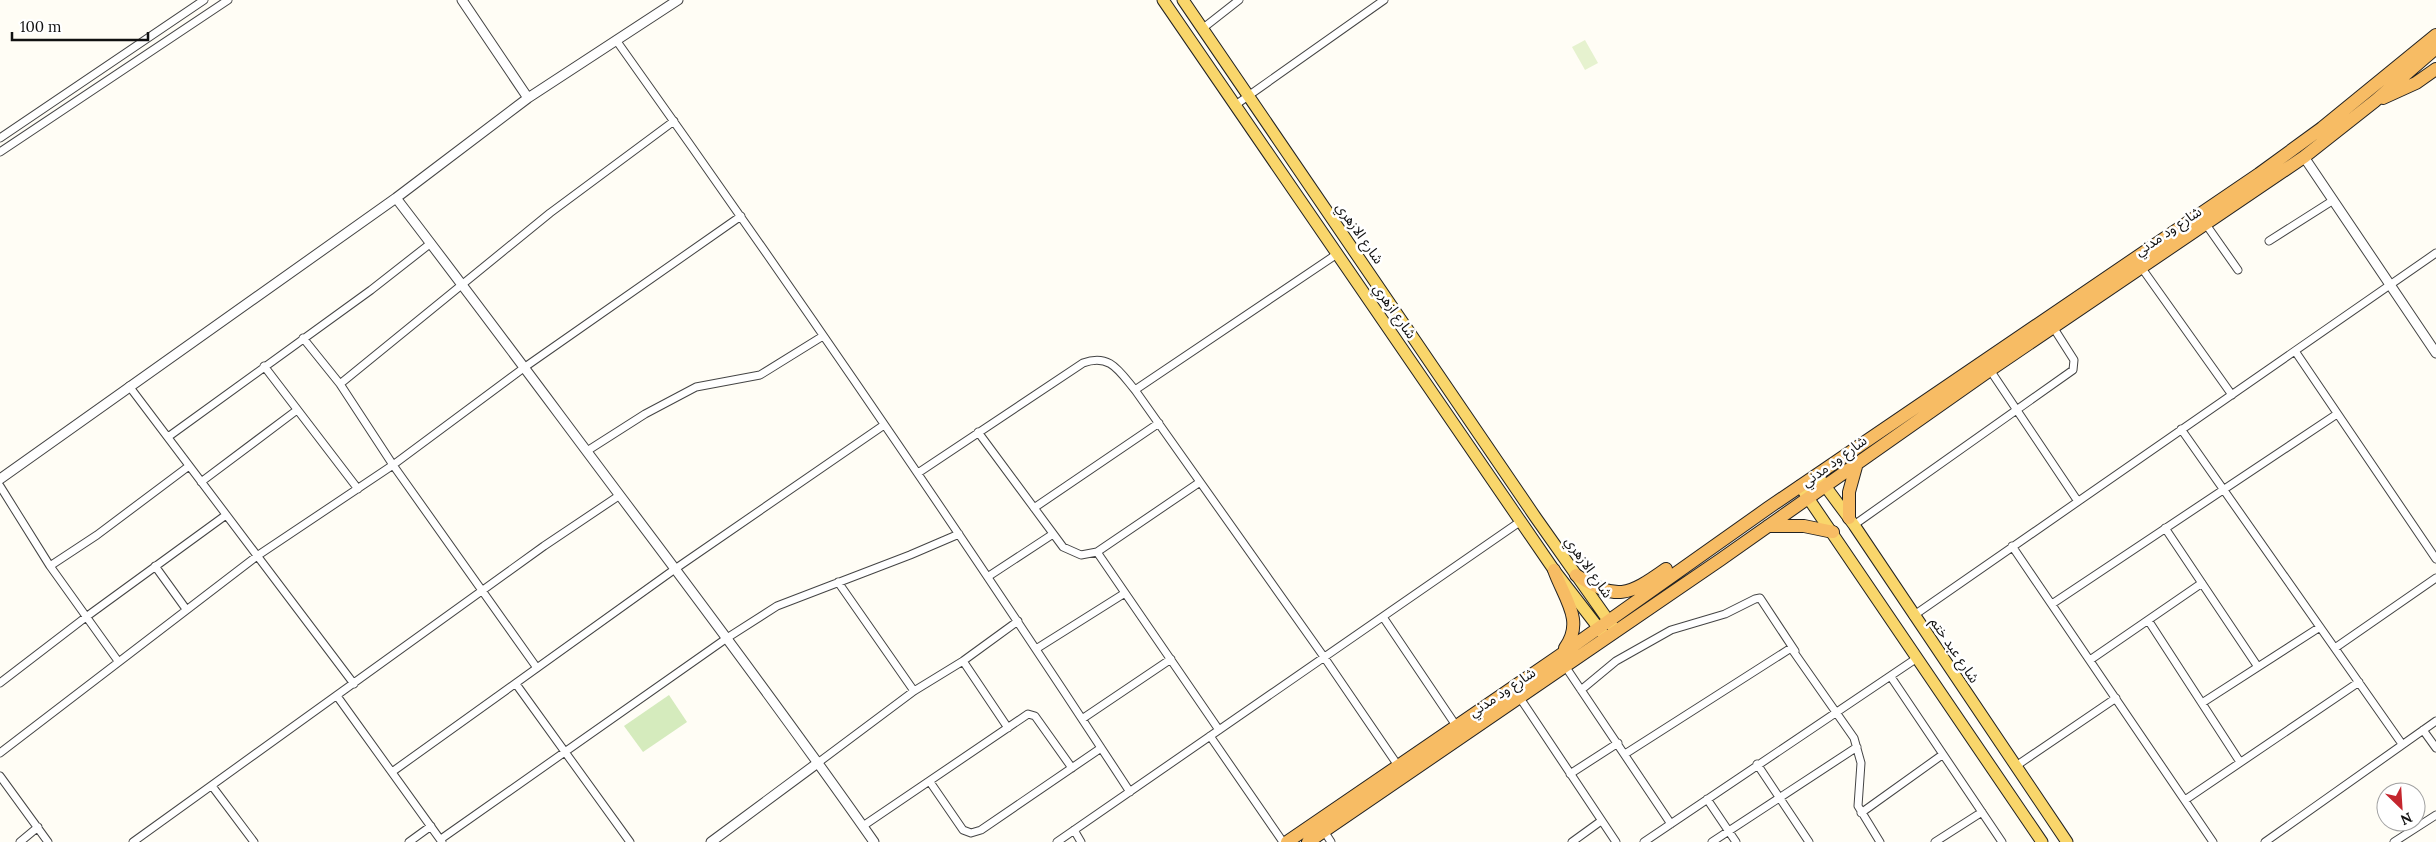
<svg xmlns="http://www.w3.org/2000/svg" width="2436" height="842" font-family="Lora,'Noto Sans Arabic',serif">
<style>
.green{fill:#d5ebbd}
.pitch{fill:#e6f2cf}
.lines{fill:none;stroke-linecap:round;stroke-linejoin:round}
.minor-casing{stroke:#444;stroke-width:9}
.tertiary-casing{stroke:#444;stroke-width:11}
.primary-casing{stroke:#222;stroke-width:13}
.trunk-casing{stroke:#222;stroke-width:14}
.minor{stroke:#fff;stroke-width:7}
.tertiary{stroke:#fff;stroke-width:9}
.primary{stroke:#f9d66b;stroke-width:11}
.trunk{stroke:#f7bc64;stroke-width:12}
.labels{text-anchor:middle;stroke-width:5;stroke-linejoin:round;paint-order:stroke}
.street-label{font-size:14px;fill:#111;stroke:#fff}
</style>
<rect width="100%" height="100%" fill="#fffdf5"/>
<path class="green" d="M669,695L687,722L643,752L624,726Z"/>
<path class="pitch" d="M1585,40L1598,63L1585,70L1572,47Z"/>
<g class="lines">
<g class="minor-casing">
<path id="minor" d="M1202,29L1239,0
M616,40C792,287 964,538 1130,792
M1234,106L1384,0
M0,138L204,0
M0,152L228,0
M2205,223L2238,270
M2269,241L2332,201
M2141,267L2232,395
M303,338L340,384L393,465L537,668
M2295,351L2436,559
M264,366L358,489
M1990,370L2077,500
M340,384L550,213L674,121
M129,386L354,684
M1135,390L1324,657L1399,767
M2181,429L2402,744
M978,432L1063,547L1081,555L1097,552L1200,482
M168,437L371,290L431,243
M587,451L645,414L696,387L760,375L823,336
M918,473L1083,363C1110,353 1119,371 1135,390L1337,254
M201,482L297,410
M0,486L50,566L118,661
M1034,508L1159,423
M1854,525L2073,370L2074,360L2053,327
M2165,528L2258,667
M2012,546L2213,842
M1097,552L1219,730
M50,566L97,535L189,466
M155,566L186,609
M989,576L1053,534
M838,582L914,691
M2052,604L2337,414
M1913,616L2436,253
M1383,617L1457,727
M2148,620L2240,762
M2335,648L2436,578
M1036,649L1125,593
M2090,660L2202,583
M963,661L1008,728
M1565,666L1671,824
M1891,677L2002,842
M0,683L86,617L226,515
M516,684L630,842
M1581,690L1616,661L1671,630L1725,614L1755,599L1760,598L1795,651
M337,696L442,842
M1520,698L1616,842
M2202,703L2320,627
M1082,719L1171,659
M2423,730L2436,748
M1210,736L1283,842
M0,753L257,556L393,465L525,367L741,216
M1625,754L1791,648L1854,738L1861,763L1858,806L1880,842
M819,762L914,691L963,661L1018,621
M1757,764L1809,842
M2016,766L2116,698
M392,772L675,569L884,425
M1570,774L1618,743
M0,776L48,842
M930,782L963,830L971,833L981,830L1101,748
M212,786L254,842
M1707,799L1736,842
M2185,800L2359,682
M1861,813L1942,755
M863,826L1028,714L1035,716L1072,768
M1074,830L1081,842
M1324,831L1331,842
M441,839L727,638L777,606L910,555L959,534
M20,842L38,827
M133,842L544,546L620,495
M409,842L431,826
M1057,842L1521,521
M1572,842L1601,821
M1644,842L1917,658
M1712,842L1857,747
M1935,842L1982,812
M2265,842L2436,721
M2394,842L2436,815"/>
</g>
<g class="tertiary-casing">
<path id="tertiary" d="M462,0L528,98
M2304,157L2436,353
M396,198C472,297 546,397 621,497C707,611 792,725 874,842
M0,479L396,198L528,98L678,0
M711,842L819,762"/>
</g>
<g class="primary-casing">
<path id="primary" d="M1163,0L1554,570L1604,635
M1183,0L1536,518L1613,627
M1817,475L1854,525L2067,842
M1800,486L2042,842"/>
</g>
<g class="trunk-casing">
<path id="trunk" d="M2383,98L2416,83L2436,69
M1849,518V492L1857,463
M1768,526H1804L1833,532
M1554,570C1564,598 1585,621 1565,648
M1576,575C1617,601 1628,596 1666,569
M1287,842L1559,656L1768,508L2259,174L2322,128L2436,35
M1308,842L1720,560L1990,370L2304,157L2375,101L2436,48"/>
</g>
<use href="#minor" class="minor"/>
<use href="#tertiary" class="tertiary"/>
<use href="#primary" class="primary"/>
<use href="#trunk" class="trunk"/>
</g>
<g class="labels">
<g class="street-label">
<text transform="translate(2168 231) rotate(-34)" y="5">شارع ود مدني</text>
<text transform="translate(1360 233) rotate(55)" y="5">شارع الازهري</text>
<text transform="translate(1395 311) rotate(55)" y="5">شارع ازهري</text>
<text transform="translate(1834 461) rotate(-36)" y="5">شارع ود مدني</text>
<text transform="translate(1589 567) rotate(55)" y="5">شارع الازهري</text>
<text transform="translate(1955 650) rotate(56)" y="5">شارع عبد ختم</text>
<text transform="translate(1502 692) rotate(-34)" y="5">شارع ود مدني</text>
</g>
</g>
<g transform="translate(2401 807) rotate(155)"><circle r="24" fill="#ffffff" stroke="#a0a0a0"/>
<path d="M0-4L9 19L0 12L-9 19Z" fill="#c4262e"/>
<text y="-8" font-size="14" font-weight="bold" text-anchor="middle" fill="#111111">N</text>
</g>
<path d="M12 32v8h136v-8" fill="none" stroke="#111111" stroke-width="2.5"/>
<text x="20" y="32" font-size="15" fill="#111111" stroke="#ffffff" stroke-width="4" paint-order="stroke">100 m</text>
</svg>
